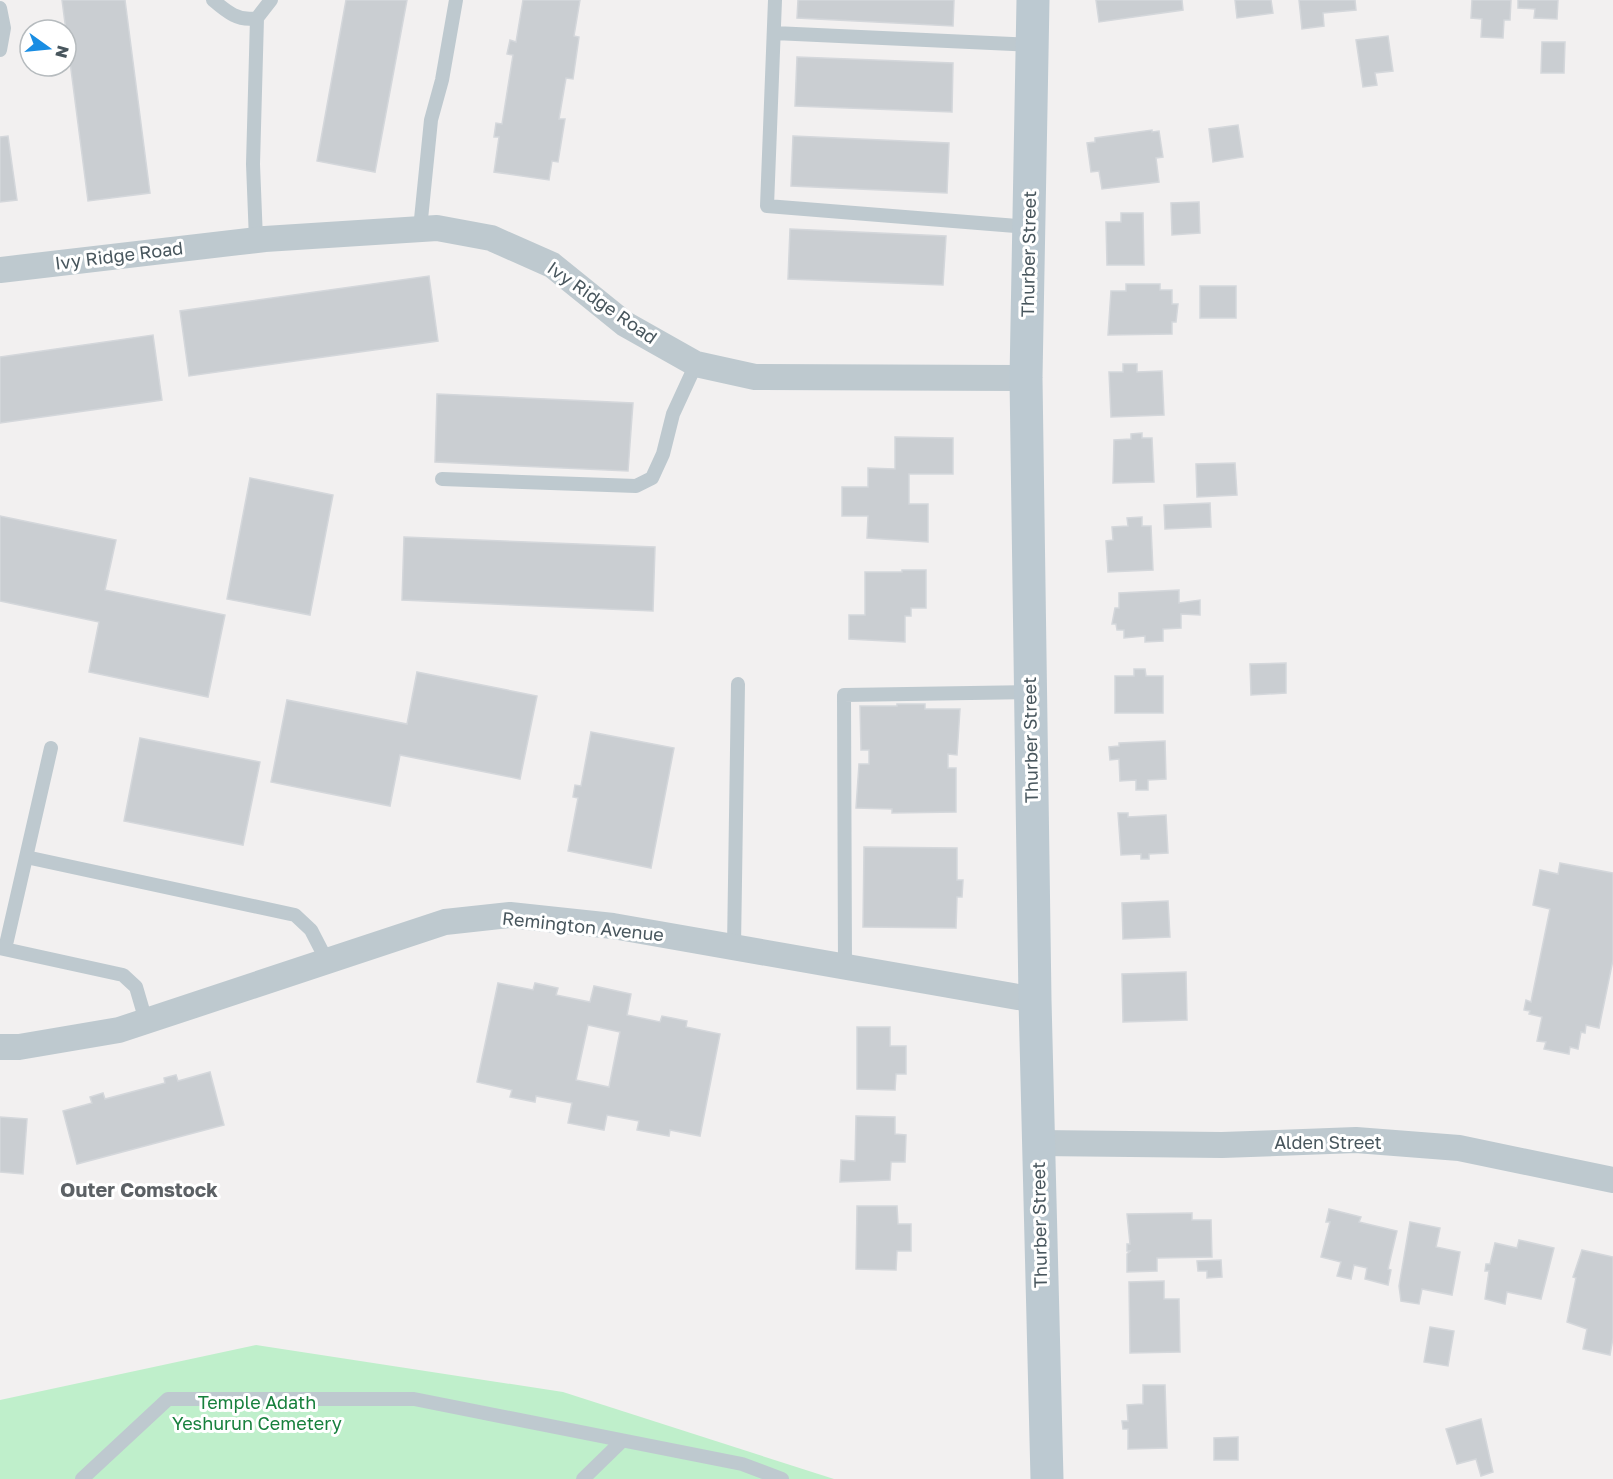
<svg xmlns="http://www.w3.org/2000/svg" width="1613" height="1479" font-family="'Golos Text',sans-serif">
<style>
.green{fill:#bfefcb}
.building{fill:#caced2;stroke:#d4d7db;stroke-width:1.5;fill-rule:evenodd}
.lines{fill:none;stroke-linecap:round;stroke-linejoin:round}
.lane{stroke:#bec9cf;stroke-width:14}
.street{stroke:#bec9cf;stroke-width:26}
.secondary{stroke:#bcc9d1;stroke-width:33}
.labels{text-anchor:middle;stroke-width:6;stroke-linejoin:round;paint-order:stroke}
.street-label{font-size:18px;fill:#48565d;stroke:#fff}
.park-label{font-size:18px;fill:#17803d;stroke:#fff}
.neighbourhood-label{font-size:20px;font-weight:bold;fill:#5c6165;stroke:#fff}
</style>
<rect width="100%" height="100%" fill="#f2f0f0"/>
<path class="green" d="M256,1345L563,1392L834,1479H0V1400Z"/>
<path class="building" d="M62,0H125L150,193L88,201Z
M346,0H407L375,172L317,161Z
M523,0H580L574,36L579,37L573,79L566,78L559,119H565L558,162L552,161L549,180L494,172L499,137H494L496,123L502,124L513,55L507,54L510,40L516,42Z
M798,0H954L953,26L797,18Z
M1096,0H1182L1183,10L1099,22Z
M1235,0H1271L1273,13L1237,18Z
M1299,0H1355L1356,10L1323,13L1324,26L1302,29Z
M1472,0H1511L1510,20H1504L1503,38L1481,37L1482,19L1471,18Z
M1518,0H1558L1557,19L1534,18L1535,9L1518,8Z
M1388,36L1393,71L1375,73L1377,85L1363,87L1356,40Z
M1542,42H1565L1564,73H1541Z
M797,57L953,63L952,112L795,106Z
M1238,125L1243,157L1213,162L1209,129Z
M1152,130V132L1159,131L1163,157L1156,158L1159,182L1102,189L1099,171L1091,172L1087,143L1095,142V138Z
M8,136L17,200L0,202V137Z
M793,136L949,143L947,193L791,186Z
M1199,202L1200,233L1172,235L1171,203Z
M1121,213H1143L1144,265H1107L1106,222H1121Z
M790,229L946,236L943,285L788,279Z
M429,276L438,341L189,376L180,311Z
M1126,284H1160V290H1172V304H1178L1176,322H1172V334L1108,335L1111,291H1126Z
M1200,286H1236V318H1200Z
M153,335L162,400L0,423V357Z
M1123,364H1137V372L1162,371L1164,415L1111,417L1109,372H1123Z
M437,394L633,403L628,471L435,462Z
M1142,433V438H1152L1154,482L1113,483L1114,440L1131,439V434Z
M895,437L953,438V474H909V504H928V542L867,538L868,516H842V487H868V468L895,469Z
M1235,463L1237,495L1197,497L1196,464Z
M250,478L333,495L310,615L227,599Z
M1210,503L1211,527L1165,529L1164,505Z
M0,516L116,540L105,590L225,615L208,697L89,672L99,622L0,601Z
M1142,517V526H1151L1153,570L1108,572L1106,541L1113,540L1112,527L1128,526L1127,518Z
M404,537L655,547L653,611L402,600Z
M902,570H926V608H911V616H905V642L849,639V615H865V572H902Z
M1179,590V603L1200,600V615L1181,614V628L1163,629V641L1145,642V636L1124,638V630H1117L1116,624H1112L1115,608H1119V593Z
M1286,663V693L1251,695L1250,664Z
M1134,669H1145L1146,676H1163V713H1115V676H1134Z
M417,672L537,696L520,779L400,755L390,806L271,782L287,700L407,724Z
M897,704H925V709H960L957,755L948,754V768H956V812L892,813V809L856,808L859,764H869V750H861L860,706H897Z
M591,732L674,748L651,868L568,851L578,798L573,797L575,785L581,786Z
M140,738L260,762L243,845L124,821Z
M1165,741L1166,779L1148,780V790H1136V780L1120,781L1119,759L1110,760L1109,747L1119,746V743Z
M1118,813H1128V817L1166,815L1168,853L1149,854V859H1141V854L1121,855Z
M864,847L957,848V880H963L962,897H957L956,928L863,927Z
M1560,863L1613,873V960L1599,1028L1586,1025L1585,1033L1581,1032L1578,1049L1570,1047L1569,1054L1544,1049L1546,1042L1537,1041L1542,1017L1529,1014L1530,1011L1524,1010L1526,1000L1531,1002L1550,909L1533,905L1540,870L1558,874Z
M1168,901L1170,937L1123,939L1122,903Z
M1186,972L1187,1020L1123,1022L1122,974Z
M498,983L533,990L535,983L558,988L556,995L590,1002L594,986L631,994L627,1015L660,1022L662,1016L687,1021L686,1027L720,1034L700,1136L670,1130L669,1136L637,1130L639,1121L607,1115L604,1130L568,1123L572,1103L536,1096L535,1102L510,1097L512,1090L477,1082ZM588,1025L620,1032L609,1087L576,1080Z
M857,1027H890V1046H906V1074H896L895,1090L857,1089Z
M210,1072L224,1125L77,1164L63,1111L92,1103L90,1097L103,1093L105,1099L165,1083L164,1078L176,1075L178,1081Z
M856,1116L895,1117V1134L906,1135L905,1162H891L890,1180L840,1182L841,1160L855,1161Z
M0,1117L27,1119L23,1174L0,1172Z
M857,1206H897L898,1224H911V1251H897L896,1270L856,1269Z
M1329,1209L1361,1217L1359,1222L1397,1231L1388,1269L1391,1270L1388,1285L1365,1279L1367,1268L1354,1265L1351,1279L1337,1276L1341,1262L1321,1257L1330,1222H1326Z
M1192,1213V1220H1211L1212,1257L1157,1258V1271L1127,1272V1254L1130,1251H1127V1244H1130L1127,1214Z
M1410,1222L1440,1228L1436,1247L1460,1252L1452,1295L1422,1289L1419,1304L1401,1301L1399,1286Z
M1519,1240L1554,1248L1541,1299L1507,1292L1505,1304L1485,1299L1489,1271H1485L1486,1264H1490L1495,1243L1517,1248Z
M1582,1250L1613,1257V1338L1610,1355L1583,1349L1587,1329L1567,1322L1576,1278L1573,1277Z
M1221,1260L1222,1277L1207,1278V1271H1198L1197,1261Z
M1164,1281V1299H1179L1180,1352L1130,1353L1129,1282Z
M1430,1327L1454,1331L1448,1366L1424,1362Z
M1143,1385H1165L1167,1448L1128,1449V1429H1123L1122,1421H1128L1127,1405L1143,1404Z
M1481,1419L1493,1472L1481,1476L1476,1459L1457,1464L1446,1429Z
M1238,1437V1460H1214V1438Z"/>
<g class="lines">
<path class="lane" d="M213,0C227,12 239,22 257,18
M775,0L767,206L1029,227
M0,8L4,28L0,50
M774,33L1033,45
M420,229L431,120L442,80L456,0
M256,240L253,164L257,18L271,0
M442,479L636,486L652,478L663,454L673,414L696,364
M26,857L295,915L311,930L327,961
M734,947L738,684
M0,948L123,975L136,987L146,1021
M5,949L51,748
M845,967L844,695L1030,692
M82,1479L168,1399H414L742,1464L782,1479
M583,1479L622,1441"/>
<path class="street" d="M0,270L265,239L437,228L491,238L552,265L625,324L696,364L755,377L1026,378
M0,1047H19L119,1030L445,922L510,915L613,926L1035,1000
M1039,1143L1222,1145L1356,1140L1459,1148L1613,1180"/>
<path class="secondary" d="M1033,0L1026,378L1035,1000L1047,1479"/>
</g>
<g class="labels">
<g class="street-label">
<text transform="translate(1029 254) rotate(-89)" y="6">Thurber Street</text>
<text transform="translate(119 256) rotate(-7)" y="6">Ivy Ridge Road</text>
<text transform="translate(602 303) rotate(35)" y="6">Ivy Ridge Road</text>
<text transform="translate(1031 740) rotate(-91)" y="6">Thurber Street</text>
<text transform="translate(583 927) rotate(6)" y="6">Remington Avenue</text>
<text x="1328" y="1149">Alden Street</text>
<text transform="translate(1040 1225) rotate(-91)" y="6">Thurber Street</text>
</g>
<g class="park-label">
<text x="257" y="1409">Temple Adath<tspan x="257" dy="21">Yeshurun Cemetery</tspan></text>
</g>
<g class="neighbourhood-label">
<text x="139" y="1197">Outer Comstock</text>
</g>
</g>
<g transform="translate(48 48) rotate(105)"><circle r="28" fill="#ffffff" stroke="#b6bbbe" stroke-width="1.5"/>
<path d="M0-4.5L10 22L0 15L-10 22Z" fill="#198de3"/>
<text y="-9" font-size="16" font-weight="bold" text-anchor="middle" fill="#48565d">N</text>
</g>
</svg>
